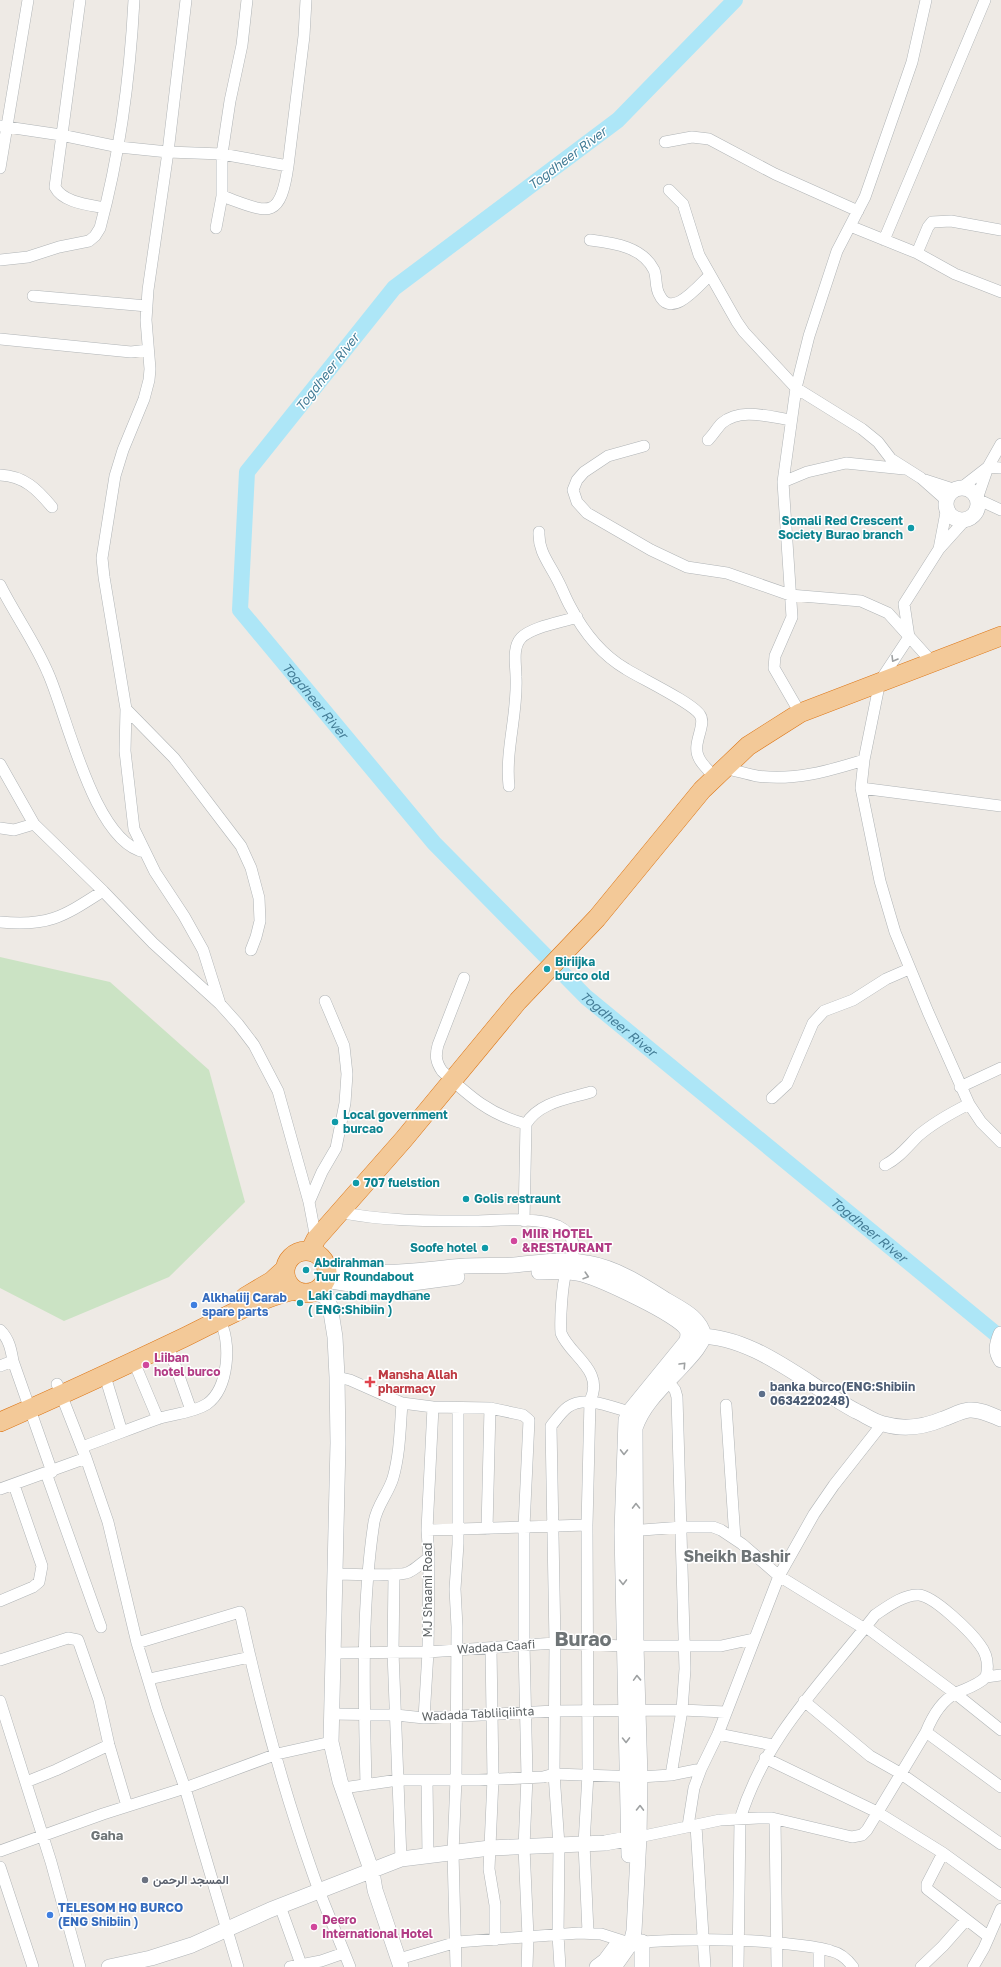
<svg xmlns="http://www.w3.org/2000/svg" width="1001" height="1967" font-family="'Golos Text',Vazirmatn,sans-serif">
<style>
.green{fill:#cbe3c4}
.lines{fill:none;stroke-linecap:round;stroke-linejoin:round}
.river{stroke:#ade6f7;stroke-width:16}
.street-casing{stroke:#b0b4b6;stroke-width:12}
.secondary-casing{stroke:#b0b4b7;stroke-width:16}
.highway-casing{stroke:#dd7616;stroke-width:20}
.street{stroke:#fff;stroke-width:11}
.secondary{stroke:#fff;stroke-width:15}
.highway{stroke:#f3c998;stroke-width:19}
.oneway{stroke:#9ea1a2}
.culture-dot{fill:#0f9aa8;stroke:#fff;stroke-width:1.5}
.hotel-dot{fill:#d1479c;stroke:#fff;stroke-width:1.5}
.shop-dot{fill:#3f7fe0;stroke:#fff;stroke-width:1.5}
.health-dot{fill:#e0444e;stroke:#fff;stroke-width:1.5}
.service-dot{fill:#5c6f8a;stroke:#fff;stroke-width:1.5}
.worship-dot{fill:#6b7280;stroke:#fff;stroke-width:1.5}
.labels{text-anchor:middle;stroke-width:3;stroke-linejoin:round;paint-order:stroke}
.culture-label{font-size:12px;font-weight:bold;fill:#0d838f;stroke:#fff;text-anchor:start}
.hotel-label{font-size:12px;font-weight:bold;fill:#b23c85;stroke:#fff;text-anchor:start}
.shop-label{font-size:12px;font-weight:bold;fill:#366cbe;stroke:#fff;text-anchor:start}
.health-label{font-size:12px;font-weight:bold;fill:#be3a42;stroke:#fff;text-anchor:start}
.service-label{font-size:12px;font-weight:bold;fill:#4e5e75;stroke:#fff;text-anchor:start}
.street-label{font-size:12px;fill:#5d6264;stroke:#fff}
.worship-label{font-size:12px;font-weight:bold;fill:#5b616d;stroke:#fff;text-anchor:start}
.water-label{font-size:13px;font-style:italic;fill:#447d97;stroke:#fff}
.neighbourhood-label{font-size:13px;font-weight:bold;fill:#6e7476;stroke:#fff}
.district-label{font-size:16px;font-weight:bold;fill:#6e7476;stroke:#fff}
.town-label{font-size:20px;font-weight:bold;fill:#6e7476;stroke:#fff}
</style>
<rect width="100%" height="100%" fill="#eeeae5"/>
<path class="green" d="M0,957L110,982L209,1070L245,1202L169,1277L64,1321L0,1288Z"/>
<g class="lines">
<path class="river" id="s1" d="M735,0L618,120L394,288L247,472L240,610L434,843L586,997L1001,1338"/>
<g class="street-casing">
<path id="street" d="M80,0L55,187C63,203 90,205 105,208
M186,0L168,152L148,290L146,320L150,369L149,380L144,399L123,450L115,476L102,558L104,577L126,709L125,751L134,829L155,872L184,916L203,950L220,1004
M0,126L61,135L119,147L168,152L222,154L288,166L304,36L306,0
M665,142L692,137L709,139L775,174L858,211
M0,168L28,0
M669,190L683,204L699,255L737,322L744,332L796,388L862,429L878,442L891,459L921,478L947,501
M222,196C267,212 280,223 288,166
M850,226L917,253L955,274L1001,292
M216,228L222,196V154L230,101L242,45L247,0
M590,240C613,243 642,246 654,270C657,277 655,287 659,294C671,321 699,285 710,275
M884,240L985,0
M917,253L928,227L932,222L951,221L1001,230
M0,260L28,257L59,247L89,241L95,236L100,228C120,154 130,77 134,0
M33,296L147,306
M0,339L131,352L148,350
M708,440C713,435 717,428 722,423C741,407 769,417 791,420
M1001,444L988,467L977,499L1001,510
M644,446L608,456L584,472L577,480L573,490L577,502L587,513L651,550L687,567L727,573L790,595L861,601L888,613L932,662
M0,475C24,476 37,489 52,507
M925,480L956,490
M783,482L807,472L846,463L904,469
M961,488L988,467L1001,468
M966,519L939,549L904,604L909,637L880,681L864,760L861,788L880,881L895,932L928,1012L969,1104L981,1122L1001,1142
M539,532C538,551 549,563 557,579C562,588 565,597 570,606C583,631 602,655 626,669C640,678 693,703 700,715C707,725 691,744 699,758C702,765 710,771 714,777
M939,549L947,507
M0,585C15,615 35,642 48,673C67,715 94,843 145,852
M126,709L174,758L241,846L251,868L259,898L260,921L256,937L251,950
M800,713L774,668L775,656L792,617L783,482L796,388L809,336L837,251L865,197L902,91L912,62L926,0
M0,764L34,824L103,891L153,943L220,1004L238,1024L254,1045L278,1091L309,1202L316,1239
M723,768C735,770 746,774 757,776C794,781 829,771 864,760
M509,786C505,750 518,713 516,677C516,665 512,648 521,638C531,627 562,622 577,617
M861,788L1001,806
M0,828L14,830L34,824
M0,922C49,927 64,916 103,891
M464,978L438,1045C435,1056 436,1062 442,1071C469,1096 490,1115 526,1124
M960,1087L1001,1068
M772,1098L787,1084L813,1023L824,1011L853,1000L886,979L909,969
M885,1165C899,1158 907,1147 918,1136C933,1123 951,1113 969,1104
M309,1202L322,1172L336,1148L345,1103L347,1074L344,1046L325,1001
M339,1212C382,1221 426,1221 470,1221C496,1221 534,1216 558,1226C564,1229 570,1234 572,1240C577,1252 568,1261 566,1272C562,1286 560,1319 561,1333C570,1356 605,1370 590,1401L587,1525L588,1774L584,1844L588,1932
M524,1221L526,1124C539,1102 568,1099 591,1092
M0,1330C9,1339 11,1349 13,1361L52,1472
M168,1345L191,1410
M134,1362L158,1419
M0,1366L13,1361
M105,1376L122,1432
M664,1376L675,1390L677,1397L685,1669L682,1710L671,1775L701,1769
M337,1377L350,1380L402,1403L433,1407L490,1408L523,1415L529,1420L524,1527V1644L527,1777L524,1847L528,1937L527,1967
M57,1384L86,1458L108,1522L137,1643L157,1709L185,1788L238,1967
M726,1405L735,1539
M82,1447C107,1438 132,1428 157,1419C172,1414 193,1413 207,1404C229,1388 232,1341 219,1319
M46,1473L101,1627
M0,1489L86,1458
M487,1529L490,1408
M427,1530L587,1525
M629,1531L682,1527H713L721,1530L742,1544L779,1576L865,1629
M334,1574C347,1574 401,1577 409,1572C416,1569 422,1562 429,1558
M394,1576L393,1652L401,1859
M0,1601L33,1587L39,1582L42,1566L14,1485
M866,1627L956,1694L1001,1730
M137,1643L240,1612C259,1700 283,1789 313,1874C324,1906 338,1936 350,1967
M491,1648L493,1779L489,1869L495,1905V1940
M334,1653L428,1652L555,1643L624,1646H721L753,1639
M0,1660L68,1638L78,1640L99,1700L109,1745L127,1806
M986,1677L1001,1675
M149,1679L250,1657
M0,1701L51,1862L80,1967
M804,1701L870,1756L900,1773L1001,1844
M331,1714L396,1715L424,1718L554,1711L682,1710L725,1712
M424,1718L428,1652L429,1558L427,1530L433,1407
M926,1732L1001,1787
M718,1734L773,1745
M765,1758L877,1812L943,1853L1001,1895
M427,1780L428,1856
M26,1782L56,1770L109,1745
M366,1785C364,1697 361,1608 374,1522C377,1505 388,1494 393,1478C400,1453 400,1429 402,1403
M343,1788L398,1780H479L543,1777L554,1774L640,1777L671,1775
M775,1819L777,1967
M688,1826L694,1788L701,1769L718,1734L779,1576L814,1514L834,1485L882,1424
M696,1826L705,1967
M639,1837L720,1820L758,1818H772L852,1837L862,1835L867,1830L926,1732C932,1717 941,1701 956,1693C967,1688 977,1686 986,1677C989,1665 987,1654 980,1645C971,1632 934,1596 919,1595C904,1594 887,1607 875,1615C823,1682 766,1735 740,1819L738,1967
M0,1851L103,1814L185,1788L277,1754L331,1742
M943,1853L927,1884V1889L989,1937
M0,1867L33,1967
M280,1906L302,1967
M642,1942C688,1939 733,1938 780,1943C795,1945 817,1946 831,1951C840,1953 848,1960 853,1967
M819,1949V1967
M399,1959L457,1942L579,1933L601,1934L626,1942
M290,1967L321,1961L344,1953
M456,1967L453,1853L456,1779L457,1627L455,1589L458,1544V1408
M560,1967L558,1935L559,1845L554,1774L555,1643L551,1426C556,1420 562,1411 568,1407C586,1395 611,1407 629,1412
M921,1967L943,1946L966,1920
M973,1967L984,1948L1001,1909"/>
</g>
<g class="secondary-casing">
<path id="secondary" d="M946 504a16 16 0 1 1 32 0a16 16 0 1 1-32 0Z
M326,1266C342,1268 358,1271 374,1272C404,1274 435,1268 465,1266C481,1265 498,1266 514,1265C538,1263 562,1258 587,1263C616,1268 641,1284 666,1300C681,1309 700,1317 704,1336C700,1347 692,1355 684,1364C666,1384 644,1402 635,1428L636,1646L640,1777L639,1837L634,1931L631,1943L614,1967
M539,1272C553,1271 568,1271 582,1274C600,1279 680,1315 687,1330C689,1335 688,1338 686,1342L629,1412L626,1420L622,1531L629,1855
M325,1280L375,1288L457,1277
M315,1291L327,1298L330,1306L335,1337L337,1377L338,1443L331,1742L340,1781L372,1872L375,1890L401,1967
M1001,1334C997,1344 995,1351 1001,1360
M695,1336C753,1334 807,1385 856,1411C865,1415 874,1422 884,1424C904,1430 924,1427 943,1419C952,1416 960,1411 969,1410C980,1409 991,1415 1001,1419
M631,1943L642,1942V1967
M109,1967L151,1958L192,1945L270,1910L401,1859L490,1848L605,1843L638,1837
M597,1967L605,1961L617,1945"/>
</g>
<g class="highway-casing">
<path id="highway" d="M285 1272a21 21 0 1 1 42 0a21 21 0 1 1-42 0Z
M310,1251L316,1239L404,1139L518,1001L597,918L702,790L748,746L800,713L1001,636
M245,1297L272,1281L285,1269
M0,1422C62,1395 122,1367 183,1338C220,1320 254,1300 294,1290"/>
</g>
<use href="#street" class="street"/>
<use href="#secondary" class="secondary"/>
<use href="#highway" class="highway"/>
</g>
<defs><path id="oneway-chevron" d="M-2-3.5L2.5 0L-2 3.5" fill="none" stroke-width="1.6" stroke-linecap="round" stroke-linejoin="round"/></defs>
<g class="oneway">
<use href="#oneway-chevron" transform="translate(894 659) rotate(121)"/>
<use href="#oneway-chevron" transform="translate(586 1276) rotate(17)"/>
<use href="#oneway-chevron" transform="translate(683 1365) rotate(-47)"/>
<use href="#oneway-chevron" transform="translate(624 1452) rotate(91)"/>
<use href="#oneway-chevron" transform="translate(636 1506) rotate(-91)"/>
<use href="#oneway-chevron" transform="translate(623 1582) rotate(89)"/>
<use href="#oneway-chevron" transform="translate(637 1678) rotate(-92)"/>
<use href="#oneway-chevron" transform="translate(626 1740) rotate(89)"/>
<use href="#oneway-chevron" transform="translate(640 1808) rotate(-89)"/>
</g>
<g class="culture-dot">
<circle cx="911" cy="528" r="4"/>
<circle cx="547" cy="969" r="4"/>
<circle cx="335" cy="1122" r="4"/>
<circle cx="356" cy="1183" r="4"/>
<circle cx="466" cy="1199" r="4"/>
<circle cx="485" cy="1248" r="4"/>
<circle cx="306" cy="1270" r="4"/>
<circle cx="300" cy="1303" r="4"/>
</g>
<g class="hotel-dot">
<circle cx="514" cy="1241" r="4"/>
<circle cx="146" cy="1365" r="4"/>
<circle cx="314" cy="1927" r="4"/>
</g>
<g class="shop-dot">
<circle cx="194" cy="1305" r="4"/>
<circle cx="50" cy="1915" r="4"/>
</g>
<path class="health-dot" d="M368 1376h4v4h4v4h-4v4h-4v-4h-4v-4h4z"/>
<circle class="service-dot" cx="762" cy="1394" r="4"/>
<circle class="worship-dot" cx="145" cy="1880" r="4"/>
<g class="labels">
<g class="culture-label">
<text x="903" y="525" text-anchor="end">Somali Red Crescent<tspan x="903" dy="14">Society Burao branch</tspan></text>
<text x="555" y="966">Biriijka<tspan x="555" dy="14">burco old</tspan></text>
<text x="343" y="1119">Local government<tspan x="343" dy="14">burcao</tspan></text>
<text x="364" y="1187">707 fuelstion</text>
<text x="474" y="1203">Golis restraunt</text>
<text x="477" y="1252" text-anchor="end">Soofe hotel</text>
<text x="314" y="1267">Abdirahman<tspan x="314" dy="14">Tuur Roundabout</tspan></text>
<text x="308" y="1300">Laki cabdi maydhane<tspan x="308" dy="14">( ENG:Shibiin )</tspan></text>
</g>
<g class="hotel-label">
<text x="522" y="1238">MIIR HOTEL<tspan x="522" dy="14">&amp;RESTAURANT</tspan></text>
<text x="154" y="1362">Liiban<tspan x="154" dy="14">hotel burco</tspan></text>
<text x="322" y="1924">Deero<tspan x="322" dy="14">International Hotel</tspan></text>
</g>
<g class="shop-label">
<text x="202" y="1302">Alkhaliij Carab<tspan x="202" dy="14">spare parts</tspan></text>
<text x="58" y="1912">TELESOM HQ BURCO<tspan x="58" dy="14">(ENG Shibiin )</tspan></text>
</g>
<g class="health-label">
<text x="378" y="1379">Mansha Allah<tspan x="378" dy="14">pharmacy</tspan></text>
</g>
<g class="service-label">
<text x="770" y="1391">banka burco(ENG:Shibiin<tspan x="770" dy="14">0634220248)</tspan></text>
</g>
<g class="street-label">
<text transform="translate(428 1590) rotate(-90)" y="4">MJ Shaami Road</text>
<text transform="translate(496 1647) rotate(-4)" y="4">Wadada Caafi</text>
<text transform="translate(478 1714) rotate(-3)" y="4">Wadada Tabliiqiinta</text>
</g>
<g class="worship-label">
<text x="153" y="1884">المسجد الرحمن</text>
</g>
<g class="water-label">
<text transform="translate(567 158) rotate(-37)" y="5">Togdheer River</text>
<text transform="translate(327 372) rotate(-52)" y="5">Togdheer River</text>
<text dy="5" stroke="none"><textPath href="#s1" startOffset="939">Togdheer River</textPath></text>
<text dy="5" stroke="none"><textPath href="#s1" startOffset="1383">Togdheer River</textPath></text>
<text dy="5" stroke="none"><textPath href="#s1" startOffset="1707">Togdheer River</textPath></text>
</g>
<g class="neighbourhood-label">
<text x="107" y="1840">Gaha</text>
</g>
<g class="district-label">
<text x="737" y="1562">Sheikh Bashir</text>
</g>
<g class="town-label">
<text x="583" y="1646">Burao</text>
</g>
</g>
</svg>
